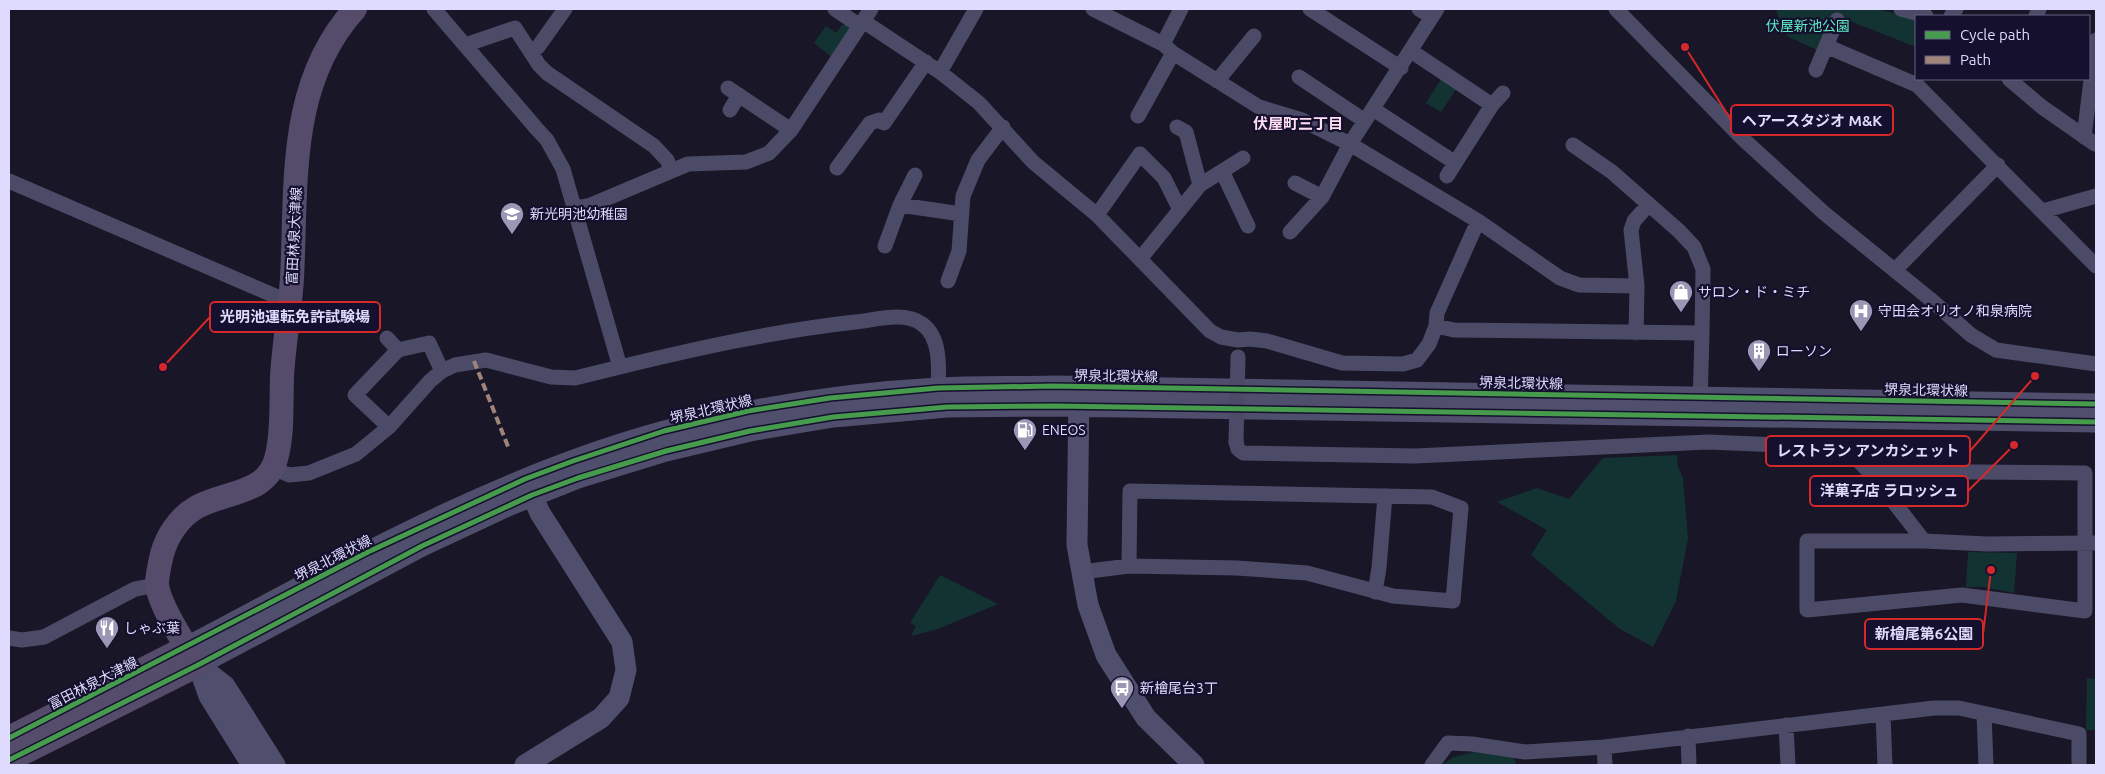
<svg xmlns="http://www.w3.org/2000/svg" width="2105" height="774" font-family="Ubuntu,'Noto Sans JP',sans-serif">
<style>
.green{fill:#133333}
.lines{fill:none;stroke-linecap:round;stroke-linejoin:round}
.street{stroke:#4c4b67;stroke-width:15}
.secondary{stroke:#504e6d;stroke-width:21}
.primary{stroke:#554c6b;stroke-width:24}
.street-bridge{stroke:#4c4b67;stroke-width:15}
.quiet{stroke:#a18479;stroke-width:4;stroke-dasharray:8 4;stroke-linecap:butt}
.cycleway-casing{stroke:#14102d;stroke-width:8}
.cycleway{stroke:#469c4c;stroke-width:5}
.labels{text-anchor:middle;stroke-width:4.5;stroke-linejoin:round;paint-order:stroke}
.park-label{font-size:14px;fill:#5fe8c3;stroke:#14102d}
.poi-label{font-size:14px;fill:#dfdbff;stroke:#14102d;text-anchor:start}
.street-label{font-size:14px;fill:#dfdbff;stroke:#14102d}
.neighbourhood-label{font-size:15px;font-weight:bold;fill:#ffddf3;stroke:#14102d}
.leader{fill:none;stroke:#d62828;stroke-width:2}
.callout-dot{fill:#d62828;stroke:#14102d;stroke-width:2}
.callout{fill:#14102d;stroke:#d62828;stroke-width:2}
.callout-label{font-size:15px;text-anchor:middle;font-weight:bold;fill:#dfdbff}
</style>
<rect width="100%" height="100%" fill="#191627"/>
<path class="green" d="M1776,9H1876L1916,18V47L1832,14L1817,50L1789,37L1784,33Z
M848,24L851,32L833,58L814,43L826,26L836,33L842,25Z
M1441,79L1456,89L1441,112L1426,103Z
M1677,455L1678,467L1683,478L1688,538L1676,601L1653,647L1620,629L1531,555L1547,530L1497,502L1537,488L1569,499L1603,458Z
M1968,552L2017,553L2014,593L1983,587H1966Z
M940,575L998,604L938,629L911,636L916,626L910,623Z
M2087,678L2096,679V730H2086Z
M1474,752L1509,756L1514,759L1517,765L1443,764L1454,757Z"/>
<g class="lines">
<path class="street" d="M434,9L536,128L547,140L563,169L620,367C698,348 775,331 855,322C875,320 905,311 922,324C941,337 939,368 938,388
M835,9L860,26
M1093,9L1163,44L1173,53L1259,107L1302,120L1350,144L1478,221L1560,278L1579,285L1637,286L1636,333
M1310,9L1401,68
M1419,9L1432,17
M1616,9L1742,138L1824,213L1930,299L1971,335L1996,350L2096,364
M1901,9L1926,16
M1951,16L1956,9
M2036,16L2039,9
M863,21L940,72L979,103L1033,162L1097,215L1210,331L1221,337L1238,340L1250,339L1267,341L1342,363L1403,364L1417,360L1429,344L1436,326L1454,330L1702,333L1700,406
M1163,44L1181,9
M465,45L515,28L539,65L547,73L654,146L667,160L672,171
M1826,46L1917,85L2096,266
M1411,51L1492,105
M531,52L538,47L565,9
M1816,70L1837,20
M940,72L976,9
M1299,77L1365,121
M2009,79L2042,107L2095,144
M1217,81L1254,36
M728,88L791,130
M1373,109L1454,162
M730,110L739,95
M1138,116L1173,53
M1177,127L1186,132L1200,185
M2084,137L2096,40
M1573,145L1612,172L1679,231L1694,247L1703,269L1702,333
M837,168L870,123L879,120L884,123L926,62
M1222,171L1248,226
M1447,176L1492,105L1503,93
M9,181L289,302
M1295,183L1322,197
M900,205L961,214
M575,208L591,205L688,164L746,162L769,153L791,130L871,9
M2043,211L2096,196
M1097,215L1140,154L1164,178L1180,210
M1290,232L1322,197L1350,144L1437,9
M885,246L900,205L915,175
M1140,259L1200,185L1243,158
M1895,270L1998,165
M948,281L959,251L963,196L978,160L1003,127
M1637,286L1631,230L1634,221L1649,204
M1436,326L1437,313L1478,221
M387,338L398,350
M389,427L355,395L398,350L429,343L442,371
M1236,442L1238,449L1243,453L1415,456L1708,442L1832,447L1856,458L1875,478L1924,541L1987,544L2096,543
M273,468L289,475L309,473L356,454L389,427L430,381L442,371L455,365L486,360L551,377L575,378L620,367
M1868,471L2085,473V611L1962,595L1807,610V541H1924
M1082,572L1129,566L1237,568L1307,573L1393,596L1453,601L1461,508L1432,497L1130,491L1129,566
M1375,592L1379,568L1385,496
M9,638L22,640L44,637L135,589L157,585
M1883,714L1885,765
M1984,714L1986,765
M1786,725L1788,765
M1688,736L1689,765
M1604,747L1605,765
M1432,765L1448,743L1472,744L1525,752L1604,747L1934,708H1959L2079,734V765"/>
<path class="secondary" d="M1079,393L1077,545L1088,605L1106,655L1146,718L1194,765
M187,647C339,567 498,476 665,431C754,407 846,393 938,388C976,386 1015,387 1053,386L2096,404
M198,665L422,546L510,505L578,478L666,451L750,431L833,417L947,407L1056,406L2096,422
M198,665L225,686L275,765
M198,665L209,696L252,765
M525,765L601,718L619,698L626,670L622,642L540,513L527,484"/>
<path class="primary" d="M9,738L187,647
M9,760L198,665C186,646 159,606 157,584C157,575 160,563 162,554C167,536 179,517 197,507C226,491 269,495 277,455C283,431 281,401 282,376C284,343 290,311 292,278C297,183 287,84 355,9"/>
<path class="street-bridge" d="M1236,442L1238,357"/>
<path class="quiet" d="M474,361L509,449"/>
<g class="cycleway-casing">
<path id="cycleway" d="M9,738L368,552L525,479L573,461L664,431L748,411L830,398L938,388L1053,386L2096,404
M9,760L198,665L422,546L532,495L578,478L666,451L750,431L833,417L947,407L1056,406L2096,422"/>
</g>
<use href="#cycleway" class="cycleway"/>
</g>
<defs>
<g id="school-pin" transform="scale(1.25)"><path d="M0 17L-7.5 6A9.5 9.5 0 1 1 7.5 6Z" fill="#9a96b3" stroke="#14102d"/><path d="M0-5L7-2L0 1L-7-2ZM-4 1L0 2.5L4 1V4Q0 6-4 4Z" fill="#fff"/></g>
<g id="shop-pin" transform="scale(1.25)"><path d="M0 17L-7.5 6A9.5 9.5 0 1 1 7.5 6Z" fill="#9a96b3" stroke="#14102d"/><path d="M-5-2.5h2.3a2.7 3.5 0 0 1 5.4 0H5L5.5 6h-11ZM-1.5-2.5h3a1.5 2.3 0 0 0-3 0Z" fill="#fff"/></g>
<g id="hospital-pin" transform="scale(1.25)"><path d="M0 17L-7.5 6A9.5 9.5 0 1 1 7.5 6Z" fill="#9a96b3" stroke="#14102d"/><path d="M-5-5h3v3.5h4V-5h3V5h-3V1.5h-4V5h-3Z" fill="#fff"/></g>
<g id="building-pin" transform="scale(1.25)"><path d="M0 17L-7.5 6A9.5 9.5 0 1 1 7.5 6Z" fill="#9a96b3" stroke="#14102d"/><path d="M-4-6H4V6H1V3H-1V6H-4ZM-2.5-4.3h1.7v1.8h-1.7ZM.8-4.3h1.7v1.8H.8ZM-2.5-1h1.7V.8h-1.7ZM.8-1h1.7V.8H.8Z" fill="#fff"/></g>
<g id="fuel-pin" transform="scale(1.25)"><path d="M0 17L-7.5 6A9.5 9.5 0 1 1 7.5 6Z" fill="#9a96b3" stroke="#14102d"/><path d="M-5.5-6h7V0h2V4h1.3V-2.5L3-4.5l.8-.8L6-3V5H2.5V1h-1V6h-7ZM-4.2-4.7v3.2H.2V-4.7Z" fill="#fff"/></g>
<g id="restaurant-pin" transform="scale(1.25)"><path d="M0 17L-7.5 6A9.5 9.5 0 1 1 7.5 6Z" fill="#9a96b3" stroke="#14102d"/><path d="M-5-6h1v4h1v-4h1v4h1v-4h1v5L-1.5 .5V6h-2V.5L-5-1ZM5-6V6H3V1.5H1.5Q1.5-4 5-6Z" fill="#fff"/></g>
<g id="bus-pin" transform="scale(1.25)"><path d="M0 17L-7.5 6A9.5 9.5 0 1 1 7.5 6Z" fill="#9a96b3" stroke="#14102d"/><path d="M-5-6H5V4H4V6H2V4H-2V6H-4V4H-5ZM-3.5-4V0h7V-4ZM-3.5 1.2v1.5H-2V1.2ZM2 1.2v1.5H3.5V1.2Z" fill="#fff"/></g>
</defs>
<g fill-rule="evenodd">
<use href="#school-pin" x="512" y="214"/>
<use href="#shop-pin" x="1681" y="292"/>
<use href="#hospital-pin" x="1861" y="311"/>
<use href="#building-pin" x="1759" y="351"/>
<use href="#fuel-pin" x="1025" y="430"/>
<use href="#restaurant-pin" x="107" y="628"/>
<use href="#bus-pin" x="1122" y="688"/>
</g>
<g class="labels">
<g class="park-label">
<text x="1808" y="31">伏屋新池公園</text>
</g>
<g class="poi-label">
<text x="530" y="219">新光明池幼稚園</text>
<text x="1698" y="297">サロン・ド・ミチ</text>
<text x="1878" y="316">守田会オリオノ和泉病院</text>
<text x="1776" y="356">ローソン</text>
<text x="1042" y="435">ENEOS</text>
<text x="124" y="633">しゃぶ葉</text>
<text x="1140" y="693">新檜尾台3丁</text>
</g>
<g class="street-label">
<text transform="translate(294 236) rotate(-87)" y="5">富田林泉大津線</text>
<text transform="translate(1116 376) rotate(1)" y="5">堺泉北環状線</text>
<text transform="translate(1521 383) rotate(1)" y="5">堺泉北環状線</text>
<text transform="translate(1926 390) rotate(1)" y="5">堺泉北環状線</text>
<text transform="translate(711 409) rotate(-13)" y="5">堺泉北環状線</text>
<text transform="translate(333 558) rotate(-27)" y="5">堺泉北環状線</text>
<text transform="translate(93 683) rotate(-27)" y="5">富田林泉大津線</text>
</g>
<g class="neighbourhood-label">
<text x="1298" y="129">伏屋町三丁目</text>
</g>
</g>
<path class="leader" d="M1685 47L1731 120M163 367L210 317M2035 376L1970 451M2014 445L1968 491M1991 570L1983 634"/>
<g class="callout-dot">
<circle cx="1685" cy="47" r="5"/>
<circle cx="163" cy="367" r="5"/>
<circle cx="2035" cy="376" r="5"/>
<circle cx="2014" cy="445" r="5"/>
<circle cx="1991" cy="570" r="5"/>
</g>
<g class="callout">
<rect x="1731" y="105" width="162" height="30" rx="5"/>
<rect x="210" y="302" width="170" height="30" rx="5"/>
<rect x="1766" y="436" width="204" height="30" rx="5"/>
<rect x="1810" y="476" width="158" height="30" rx="5"/>
<rect x="1865" y="619" width="118" height="30" rx="5"/>
</g>
<g class="callout-label">
<text x="1812" y="126">ヘアースタジオ M&amp;K</text>
<text x="295" y="322">光明池運転免許試験場</text>
<text x="1868" y="456">レストラン アンカシェット</text>
<text x="1889" y="496">洋菓子店 ラロッシュ</text>
<text x="1924" y="639">新檜尾第6公園</text>
</g>
<rect width="2105" height="774" fill="none" stroke="#dfdbff" stroke-width="20"/>
<rect x="1915" y="15" width="175" height="65" fill="#14102d" stroke="#656181"/>
<rect x="1925" y="31" width="25" height="8" fill="#469c4c" stroke="#656181"/>
<text x="1960" y="40" font-size="15" fill="#dfdbff">Cycle path</text>
<rect x="1925" y="56" width="25" height="8" fill="#a18479" stroke="#656181"/>
<text x="1960" y="65" font-size="15" fill="#dfdbff">Path</text>
</svg>
